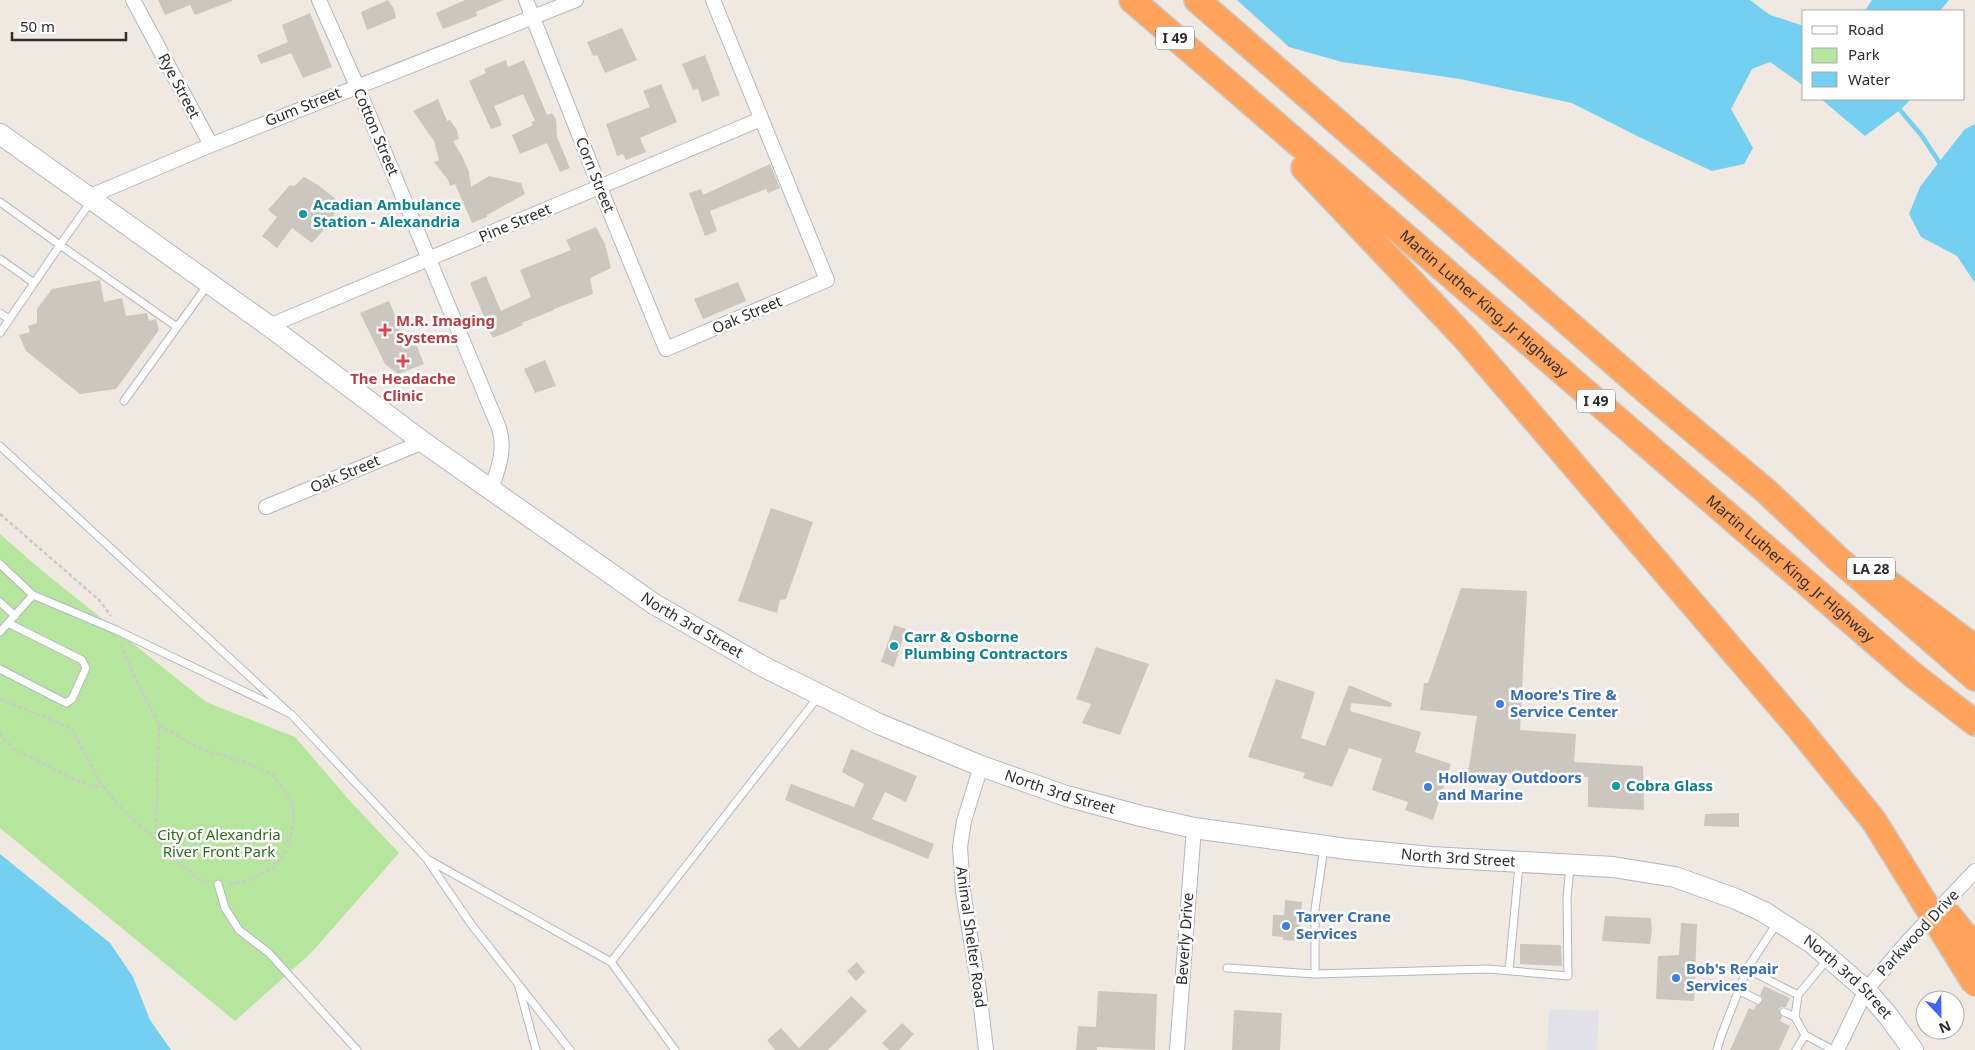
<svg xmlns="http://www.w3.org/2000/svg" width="1975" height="1050" font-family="'Noto Sans',sans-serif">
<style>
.industrial{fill:#e3e1e8}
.green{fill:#b6e59e}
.water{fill:#75cff0}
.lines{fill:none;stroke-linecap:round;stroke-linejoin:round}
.stream{stroke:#75cff0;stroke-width:4.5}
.building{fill:#cbc7bf}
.lane-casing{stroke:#b4b7c1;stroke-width:9}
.street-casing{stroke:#b4b7c1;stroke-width:16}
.secondary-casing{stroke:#b4b7c1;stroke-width:22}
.highway-casing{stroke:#c9c9c9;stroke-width:28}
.path{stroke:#c9c9c9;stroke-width:2.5;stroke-dasharray:4 2.5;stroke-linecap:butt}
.lane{stroke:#fff;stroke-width:7}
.street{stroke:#fff;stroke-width:14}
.secondary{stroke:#fff;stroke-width:20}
.highway{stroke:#ffa35c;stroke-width:25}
.highway-bridge-casing{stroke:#c9c9c9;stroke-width:28;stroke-linecap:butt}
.highway-bridge{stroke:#ffa35c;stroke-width:25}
.culture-dot{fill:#0f9aa8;stroke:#fff;stroke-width:2}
.health-dot{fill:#e0444e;stroke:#fff;stroke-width:2}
.shop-dot{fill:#3f7fe0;stroke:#fff;stroke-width:2}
.labels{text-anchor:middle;stroke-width:5;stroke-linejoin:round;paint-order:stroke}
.shield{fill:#fff;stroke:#6d6d6d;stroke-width:1}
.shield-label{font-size:14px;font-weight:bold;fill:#2e2e2e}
.street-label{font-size:15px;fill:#2e2e2e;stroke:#fff}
.culture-label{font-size:15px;font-weight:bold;fill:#0d838f;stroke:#fff;text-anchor:start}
.health-label{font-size:15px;font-weight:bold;fill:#be3a42;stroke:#fff;text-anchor:start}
.shop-label{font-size:15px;font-weight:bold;fill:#366cbe;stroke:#fff;text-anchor:start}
.park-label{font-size:15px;fill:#2c6e1b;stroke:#fff}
</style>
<rect width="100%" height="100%" fill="#efe9e1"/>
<path class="industrial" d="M1549,1009L1599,1011L1597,1050H1547Z"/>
<path class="green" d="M0,534L40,569L206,702L295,737L350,801L399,853L311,953L235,1021L0,828Z"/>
<path class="water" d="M1237,0H1750L1770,15L1804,26V86L1770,62L1752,69L1731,109L1753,148L1744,164L1712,171L1639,137L1572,103L1460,79L1342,62L1289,47Z
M1872,0H1949L1940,11H1865Z
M1821,99H1911L1900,110L1865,136Z
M1975,124V283L1957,256L1921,237L1909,214L1920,187L1939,162L1965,129Z
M0,854L110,943L133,977L150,1020L171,1050H0Z"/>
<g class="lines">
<path class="stream" d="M1900,110L1922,136L1939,162"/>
</g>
<path class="building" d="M158,0H232V1L195,15L190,5L165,15Z
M388,0L394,9L396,18L367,30L361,12Z
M465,0H504L476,12L477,16L443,29L436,13Z
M310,13L332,67L303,78L291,53L261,64L257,55L288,42L282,25Z
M622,28L637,60L605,73L597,55L593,56L587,42Z
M705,55L720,95L702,102L698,89L693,90L682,64Z
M506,60L508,67L524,60L547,115L552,113L556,119L557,137L570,168L560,172L547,143L520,154L512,135L533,125L531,122L535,121L523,94L494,106L502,125L491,129L469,81L486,73L484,69Z
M661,84L677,122L640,138L646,152L626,160L623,154L617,156L606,124L650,107L643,91Z
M438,99L447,121L450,120L457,130L459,139L453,141L462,156L469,172L471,187L489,176L521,183L525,194L487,215V217L472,223L455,184L450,186L448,180L434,162L439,160L434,141L413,111Z
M770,164L780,188L768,193L766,189L710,211L717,231L705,236L689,193L701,189L703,195Z
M304,177L318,185L341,203L327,226L312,243L292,228L277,248L262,236L277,217L268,210L290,185L294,186Z
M596,227L605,244L611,268L590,278L593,294L554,309V310L522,323L523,325L493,338L486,327L488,326L470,283L486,276L501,311L531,297L520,270L571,250L566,240Z
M100,280L104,302L122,298L126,316L147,313L149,321L156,319L159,330L116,389L80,394L26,351L19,335L30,332L28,326L37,323V309L52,289Z
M738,282L746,301L703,319L694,299Z
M389,301L408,347L416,344L424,364L398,374L385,364L360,313Z
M545,360L556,386L535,393L524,369Z
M771,508L813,522L786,599L780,600L777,613L738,601Z
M1461,588L1527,591L1520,730L1576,734L1574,762L1643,766L1644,810L1588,807V777L1468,773L1477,716L1420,710L1424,683H1428Z
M894,625L906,629L894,667L881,662Z
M1096,647L1149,664L1120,735L1082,723L1091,704L1076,699Z
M1276,679L1315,692L1301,738L1325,746L1349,685L1392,703L1391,707L1351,703L1350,711L1421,732L1415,752L1451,764L1433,820L1405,810L1408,802L1372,790L1382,759L1349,748L1332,787L1303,778L1305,773L1248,757Z
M851,749L917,776L906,802L885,792L872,819L934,844L928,859L785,800L791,784L854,807L864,784L842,772Z
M1739,813V827L1704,826L1705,814Z
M1285,900L1302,902L1299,941L1283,940V937L1272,936L1273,915H1284Z
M1605,916L1651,918L1652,930L1650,944L1602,941Z
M1681,923L1697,924L1694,1001L1656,999L1658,956L1679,955Z
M1520,944L1561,945L1562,966L1520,964Z
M857,962L865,972L856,981L847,971Z
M1764,986L1790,998L1786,1007H1781L1779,1010L1782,1017L1780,1021L1790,1026L1779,1050H1730L1749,1008L1754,1010L1756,1005L1762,1003L1763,999L1760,995Z
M1098,991L1157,994L1155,1050L1097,1047V1050H1076L1078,1026L1096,1027Z
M851,996L867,1011L828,1050H775L767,1040L781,1028L799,1048Z
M1234,1010L1282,1013L1280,1050H1232Z
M902,1023L914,1034L899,1050H889L882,1043Z"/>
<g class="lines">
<g class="lane-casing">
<path id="lane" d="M0,202L60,245L92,200
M0,259L34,283
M0,313L9,319
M0,333L60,245L177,327
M124,401L209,283
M0,446L287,711
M0,564L33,595L116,630L291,714L427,859L611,962L818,697
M0,602L15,616
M0,632L33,595
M0,669L66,703L72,699L86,668L82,660L8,623
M1324,848L1315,909V974L1488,969L1568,976L1567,898L1570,867
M428,861L471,924L570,1050
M218,884L225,908L239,930L269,953L357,1050
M1827,960L1798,995L1795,1017L1805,1035L1833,1050
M611,962L675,1050
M1227,968L1315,974
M1747,969L1798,995
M1509,971L1519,865
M519,987L536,1050
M1738,990L1758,1000
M1784,1012L1795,1017
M1717,1050L1721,1036L1747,969L1777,923
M1796,1050L1805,1035"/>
</g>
<g class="street-casing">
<path id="street" d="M133,0L211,145
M319,0L357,86L499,428C506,450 498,469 491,490
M526,0L600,188L666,349L827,280L713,0
M88,197L211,145L576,0
M269,326L761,119
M266,507L423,442
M981,766L964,821L960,847L963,891L979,990L986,1050
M1177,1050L1194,828
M1837,1050L1866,990L1909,940L1975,871"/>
</g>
<g class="secondary-casing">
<g id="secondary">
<path id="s1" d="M0,134L269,326L423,442L654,604L764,667L879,724L981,766L1066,796L1141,816L1194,828L1347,849L1431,857L1613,867L1675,877L1736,899L1764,912L1812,943L1866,990L1889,1017L1913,1050"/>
</g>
</g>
<g class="highway-casing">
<g id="highway">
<path id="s2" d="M1132,0L1913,675L1975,723"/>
<path d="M1197,0L1651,395L1766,491L1837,558L1975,678"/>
<path d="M1304,168L1464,337L1798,727L1874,821"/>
<path d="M1882,578L1975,648"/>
</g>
</g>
<path class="path" d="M0,514L99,600L111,616
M121,644L130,667L159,725L156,827L160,843L175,860L203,882L209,883
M0,699L71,728L100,782L118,805L160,843
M159,725L198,748L250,764L274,776L292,802L294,822L289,847L274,867L253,879L229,885
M0,733L2,737L16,750L72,778L91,786H103"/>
<use href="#lane" class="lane"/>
<use href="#street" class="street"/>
<use href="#secondary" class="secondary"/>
<use href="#highway" class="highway"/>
<g class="highway-bridge-casing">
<path id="highway-bridge" d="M1874,821L1975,984
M1947,913L1975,948"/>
</g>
<use href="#highway-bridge" class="highway-bridge"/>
</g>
<g class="culture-dot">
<circle cx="303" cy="214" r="5"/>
<circle cx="894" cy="646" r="5"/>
<circle cx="1616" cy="786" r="5"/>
</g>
<g class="health-dot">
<path d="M382.5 322.5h5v5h5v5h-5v5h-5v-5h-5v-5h5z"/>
<path d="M400.5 353.5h5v5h5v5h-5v5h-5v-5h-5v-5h5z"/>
</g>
<g class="shop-dot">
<circle cx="1500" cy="704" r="5"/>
<circle cx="1428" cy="787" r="5"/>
<circle cx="1286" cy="926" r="5"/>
<circle cx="1676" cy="978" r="5"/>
</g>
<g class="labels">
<g class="shield">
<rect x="1156" y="26.5" width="38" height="23" rx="4"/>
<rect x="1577" y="389.5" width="38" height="23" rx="4"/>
<rect x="1847" y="557.5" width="48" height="23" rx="4"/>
</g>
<g class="shield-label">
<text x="1175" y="43">I 49</text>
<text x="1596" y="406">I 49</text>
<text x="1871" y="574">LA 28</text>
</g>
<g class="street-label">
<text transform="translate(179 86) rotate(62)" y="5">Rye Street</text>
<text transform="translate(303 107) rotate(-22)" y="5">Gum Street</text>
<text transform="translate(376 132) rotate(67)" y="5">Cotton Street</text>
<text transform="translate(595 175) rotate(68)" y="5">Corn Street</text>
<text transform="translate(515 223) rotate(-23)" y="5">Pine Street</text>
<text dy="5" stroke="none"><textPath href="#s2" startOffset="465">Martin Luther King, Jr Highway</textPath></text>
<text transform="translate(747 315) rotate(-23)" y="5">Oak Street</text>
<text transform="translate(345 474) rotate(-23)" y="5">Oak Street</text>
<text dy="5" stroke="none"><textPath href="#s2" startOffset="870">Martin Luther King, Jr Highway</textPath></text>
<text dy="5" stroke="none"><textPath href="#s1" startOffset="849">North 3rd Street</textPath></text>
<text dy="5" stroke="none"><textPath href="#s1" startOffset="1254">North 3rd Street</textPath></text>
<text dy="5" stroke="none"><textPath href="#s1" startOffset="1659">North 3rd Street</textPath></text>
<text transform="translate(1918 933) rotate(-47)" y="5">Parkwood Drive</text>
<text transform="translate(971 937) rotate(82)" y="5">Animal Shelter Road</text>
<text transform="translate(1185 939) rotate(-86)" y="5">Beverly Drive</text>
<text dy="5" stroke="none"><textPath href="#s1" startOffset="2079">North 3rd Street</textPath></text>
</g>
<g class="culture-label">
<text x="313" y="210">Acadian Ambulance<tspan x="313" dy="17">Station - Alexandria</tspan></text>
<text x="904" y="642">Carr &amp; Osborne<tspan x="904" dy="17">Plumbing Contractors</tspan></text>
<text x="1626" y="791">Cobra Glass</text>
</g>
<g class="health-label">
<text x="396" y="326">M.R. Imaging<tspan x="396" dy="17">Systems</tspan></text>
<text x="403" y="384" text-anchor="middle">The Headache<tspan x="403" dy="17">Clinic</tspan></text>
</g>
<g class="shop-label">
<text x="1510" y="700">Moore's Tire &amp;<tspan x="1510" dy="17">Service Center</tspan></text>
<text x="1438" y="783">Holloway Outdoors<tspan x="1438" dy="17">and Marine</tspan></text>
<text x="1296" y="922">Tarver Crane<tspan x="1296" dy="17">Services</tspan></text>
<text x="1686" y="974">Bob's Repair<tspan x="1686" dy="17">Services</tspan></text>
</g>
<g class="park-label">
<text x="219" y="840">City of Alexandria<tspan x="219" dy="17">River Front Park</tspan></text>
</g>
</g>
<rect x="1802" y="10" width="162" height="90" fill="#ffffff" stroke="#ababab"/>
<rect x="1812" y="26" width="25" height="8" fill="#ffffff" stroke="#ababab"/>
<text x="1848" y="35" font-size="15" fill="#2e2e2e">Road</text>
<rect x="1812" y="48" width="25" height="15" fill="#b6e59e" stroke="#ababab"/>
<text x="1848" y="60" font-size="15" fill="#2e2e2e">Park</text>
<rect x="1812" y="72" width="25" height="15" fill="#75cff0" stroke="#ababab"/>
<text x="1848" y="85" font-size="15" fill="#2e2e2e">Water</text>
<g transform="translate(1940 1015) rotate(158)"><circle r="24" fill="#ffffff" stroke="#ababab"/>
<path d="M0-4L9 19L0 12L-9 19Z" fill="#4264fb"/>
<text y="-8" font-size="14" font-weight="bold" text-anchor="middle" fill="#2e2e2e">N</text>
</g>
<path d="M12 32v8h114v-8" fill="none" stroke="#2e2e2e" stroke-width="2.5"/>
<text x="20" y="32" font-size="15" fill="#2e2e2e" stroke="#ffffff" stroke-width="4" paint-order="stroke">50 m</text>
</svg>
